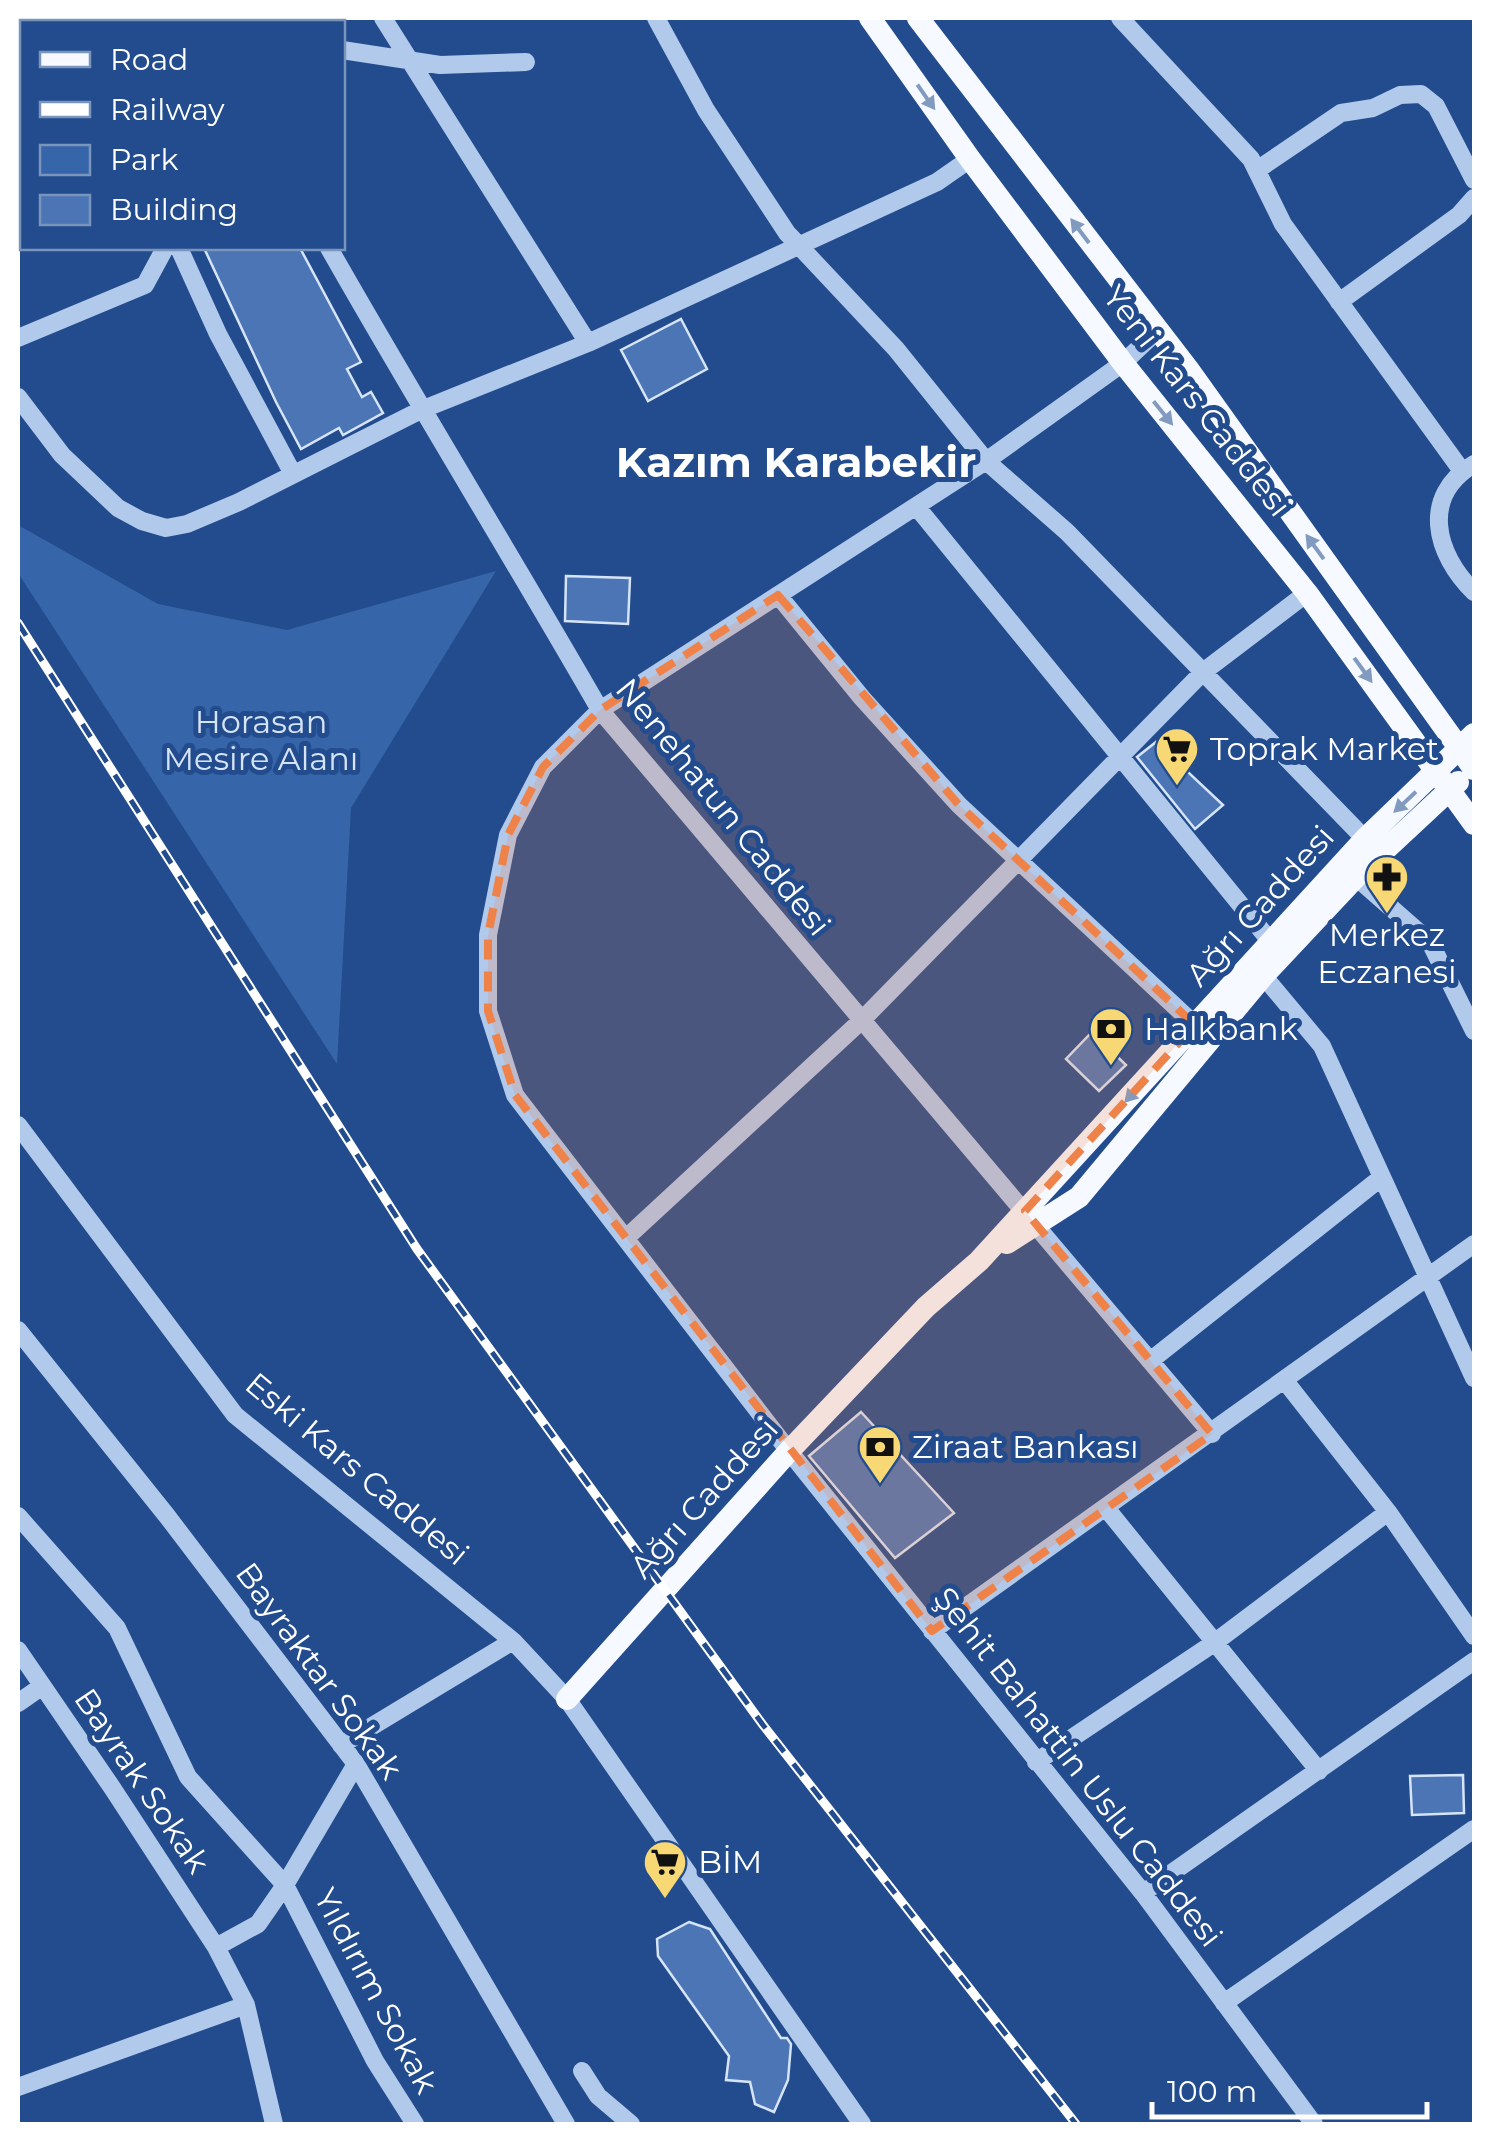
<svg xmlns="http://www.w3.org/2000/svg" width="1492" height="2142" font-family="Montserrat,sans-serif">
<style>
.green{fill:#3665aa}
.building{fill:#4b75b4;stroke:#d6e4f8;stroke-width:2.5}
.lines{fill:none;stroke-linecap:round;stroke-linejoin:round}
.minor{stroke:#b1c9eb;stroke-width:18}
.major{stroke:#f6f9ff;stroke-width:22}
.rail-casing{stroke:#fff;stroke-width:9}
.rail{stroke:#224c8d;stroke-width:5;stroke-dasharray:15;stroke-linecap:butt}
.oneway{fill:#819ac0}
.marked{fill:#ee8249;fill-opacity:0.2;stroke:#ee8249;stroke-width:8;stroke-dasharray:20 12;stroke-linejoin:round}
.labels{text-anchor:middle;stroke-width:10;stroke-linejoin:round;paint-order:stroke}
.street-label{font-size:32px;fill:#fff;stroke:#224c8d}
.park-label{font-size:32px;fill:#d6e4f8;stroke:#224c8d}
.poi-label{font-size:32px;fill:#fff;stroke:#224c8d;text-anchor:start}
.district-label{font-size:42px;font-weight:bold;fill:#fff;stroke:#224c8d}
</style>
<rect width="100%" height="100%" fill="#224c8d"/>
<path class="green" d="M18,525L158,604L287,630L496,571L351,808L337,1064L18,573Z"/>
<path class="building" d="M204,248H300L361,362L347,369L362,397L371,392L383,413L343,435L339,428L301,449L276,402Z
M681,319L707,369L648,401L621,350Z
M566,576L630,578L628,624L565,621Z
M1156,742L1223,805L1195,829L1137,757Z
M1092,1032L1126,1065L1099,1091L1066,1059Z
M861,1412L954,1513L895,1558L809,1456Z
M1463,1775L1464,1813L1412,1815L1410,1776Z
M689,1922L710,1929L781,2038H787L791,2044L788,2080L774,2112L755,2104L750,2082L726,2080L729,2056L658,1956L657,1939Z"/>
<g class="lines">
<path class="minor" d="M383,18L588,343
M656,18L706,110L787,233L896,349L986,461L1067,532L1365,839
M1120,18L1251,159L1283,224L1462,471
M199,22L214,18
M342,50L440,65L526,62
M18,107L22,105
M1257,170L1341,113L1373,108L1400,95L1421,94L1436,106L1474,180
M179,248L218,334L293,474
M329,248C417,403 511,555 600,710L1212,1434
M1339,302L1459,215L1474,198
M1156,332L1123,363L986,461L600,710L543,767L508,835L488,935V1011L515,1095L789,1451L1143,1893L1314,2124
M18,338L145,285L165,248
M18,397L62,455L118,508L142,521L166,528L187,524L239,502L421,410L588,343L937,182L970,159
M1474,464C1420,496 1435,554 1474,592
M916,506L1271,942
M778,595L862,698L959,805L1195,1025
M1356,877L1430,942L1474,1031
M1256,967L1322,1046L1474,1378
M18,1125L235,1415L513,1641L567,1699L862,2124
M626,1238L861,1021L1203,672L1307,593
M18,1330L167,1516L356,1764L566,2124
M1150,1361L1382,1177
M1285,1381L1388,1512L1474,1636
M1106,1508L1319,1771
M18,1516L117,1628L188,1777L285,1885L375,2061L415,2124
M932,1631L1474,1244
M18,1650L113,1789L216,1947L246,2005L274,2124
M18,1703L41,1687
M341,1745L513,1641
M1036,1762L1214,1643L1388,1512
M1143,1893L1474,1661
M216,1947L258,1924L285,1885L356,1764
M1224,2003L1474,1829
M582,2071L598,2096L631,2124
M18,2087L246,2005"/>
<path class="major" d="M870,18L970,159L1123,363L1307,593L1474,824
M918,18L1188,369L1474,769
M1007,1243L1079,1197L1264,975L1356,877L1458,782
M567,1699L789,1451L926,1307L979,1261L1365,839L1474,734"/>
<g class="rail-casing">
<path id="rail" d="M18,623L417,1249L763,1725L1076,2124"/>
</g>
<use href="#rail" class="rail"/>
</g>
<defs><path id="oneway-solid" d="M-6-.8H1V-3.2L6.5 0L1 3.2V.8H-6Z" transform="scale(2.5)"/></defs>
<g class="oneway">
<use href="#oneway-solid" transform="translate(926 97) rotate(55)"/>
<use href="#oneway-solid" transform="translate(1080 231) rotate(-127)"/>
<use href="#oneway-solid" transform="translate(1163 413) rotate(51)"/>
<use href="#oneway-solid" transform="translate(1315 547) rotate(-126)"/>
<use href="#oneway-solid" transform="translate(1363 670) rotate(54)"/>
<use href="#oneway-solid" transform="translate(1405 802) rotate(137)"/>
<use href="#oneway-solid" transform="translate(1135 1091) rotate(132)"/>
</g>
<path class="marked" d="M778,595L959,805L1195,1025L1025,1211L1212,1434L932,1631L515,1095L488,1011V935L508,835L543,767L600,710Z"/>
<defs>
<g id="supermarket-pin" transform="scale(2.25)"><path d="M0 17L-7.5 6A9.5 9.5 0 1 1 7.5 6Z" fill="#f7d874" stroke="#224c8d"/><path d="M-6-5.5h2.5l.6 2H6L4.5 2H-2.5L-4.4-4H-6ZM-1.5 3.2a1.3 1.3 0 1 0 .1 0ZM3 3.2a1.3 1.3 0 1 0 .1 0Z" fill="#111"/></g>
<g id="pharmacy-pin" transform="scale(2.25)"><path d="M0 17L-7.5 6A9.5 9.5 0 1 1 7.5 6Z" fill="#f7d874" stroke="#224c8d"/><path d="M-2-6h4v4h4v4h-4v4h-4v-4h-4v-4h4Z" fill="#111"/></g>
<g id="bank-pin" transform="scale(2.25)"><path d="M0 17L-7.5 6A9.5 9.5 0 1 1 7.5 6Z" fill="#f7d874" stroke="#224c8d"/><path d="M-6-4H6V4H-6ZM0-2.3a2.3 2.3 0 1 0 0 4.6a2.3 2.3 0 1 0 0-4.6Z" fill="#111"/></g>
</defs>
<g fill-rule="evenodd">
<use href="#supermarket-pin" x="1177" y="749"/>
<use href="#pharmacy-pin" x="1387" y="877"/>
<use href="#bank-pin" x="1111" y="1029"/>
<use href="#bank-pin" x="880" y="1447"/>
<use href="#supermarket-pin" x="665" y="1862"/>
</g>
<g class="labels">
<g class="street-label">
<text transform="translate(1197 401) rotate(52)" y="11">Yeni Kars Caddesi</text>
<text transform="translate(723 807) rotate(51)" y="11">Nenehatun Caddesi</text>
<text transform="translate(1260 906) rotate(-48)" y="11">Ağrı Caddesi</text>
<text transform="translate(357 1469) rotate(40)" y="11">Eski Kars Caddesi</text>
<text transform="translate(704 1498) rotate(-48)" y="11">Ağrı Caddesi</text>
<text transform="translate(319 1671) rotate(54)" y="11">Bayraktar Sokak</text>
<text transform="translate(1078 1767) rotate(52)" y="11">Şehit Bahattin Uslu Caddesi</text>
<text transform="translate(142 1781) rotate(56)" y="11">Bayrak Sokak</text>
<text transform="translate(376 1991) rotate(62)" y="11">Yıldırım Sokak</text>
</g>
<g class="park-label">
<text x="261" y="733">Horasan<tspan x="261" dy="37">Mesire Alanı</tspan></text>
</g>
<g class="poi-label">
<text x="1210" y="760">Toprak Market</text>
<text x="1387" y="946" text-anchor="middle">Merkez<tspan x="1387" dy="37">Eczanesi</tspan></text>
<text x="1144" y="1040">Halkbank</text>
<text x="912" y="1458">Ziraat Bankası</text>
<text x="698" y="1873">BİM</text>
</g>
<g class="district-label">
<text x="796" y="477">Kazım Karabekir</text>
</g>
</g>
<rect width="1492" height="2142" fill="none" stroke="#ffffff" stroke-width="40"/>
<rect x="20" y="20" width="325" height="230" fill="#224c8d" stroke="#7a94bb" stroke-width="2.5"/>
<rect x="40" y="52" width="50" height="15" fill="#f6f9ff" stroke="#7a94bb" stroke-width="2.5"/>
<text x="110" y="70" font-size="30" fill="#ffffff">Road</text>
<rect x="40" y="102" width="50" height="15" fill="#ffffff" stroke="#7a94bb" stroke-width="2.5"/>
<text x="110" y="120" font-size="30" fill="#ffffff">Railway</text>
<rect x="40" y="145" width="50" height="30" fill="#3665aa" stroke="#7a94bb" stroke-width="2.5"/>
<text x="110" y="170" font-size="30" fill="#ffffff">Park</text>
<rect x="40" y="195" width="50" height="30" fill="#4b75b4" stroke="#7a94bb" stroke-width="2.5"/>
<text x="110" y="220" font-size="30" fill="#ffffff">Building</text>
<path d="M1152 2102v15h275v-15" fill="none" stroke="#ffffff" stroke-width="5"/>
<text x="1167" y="2102" font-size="30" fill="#ffffff" stroke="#224c8d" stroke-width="8" paint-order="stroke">100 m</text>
</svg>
